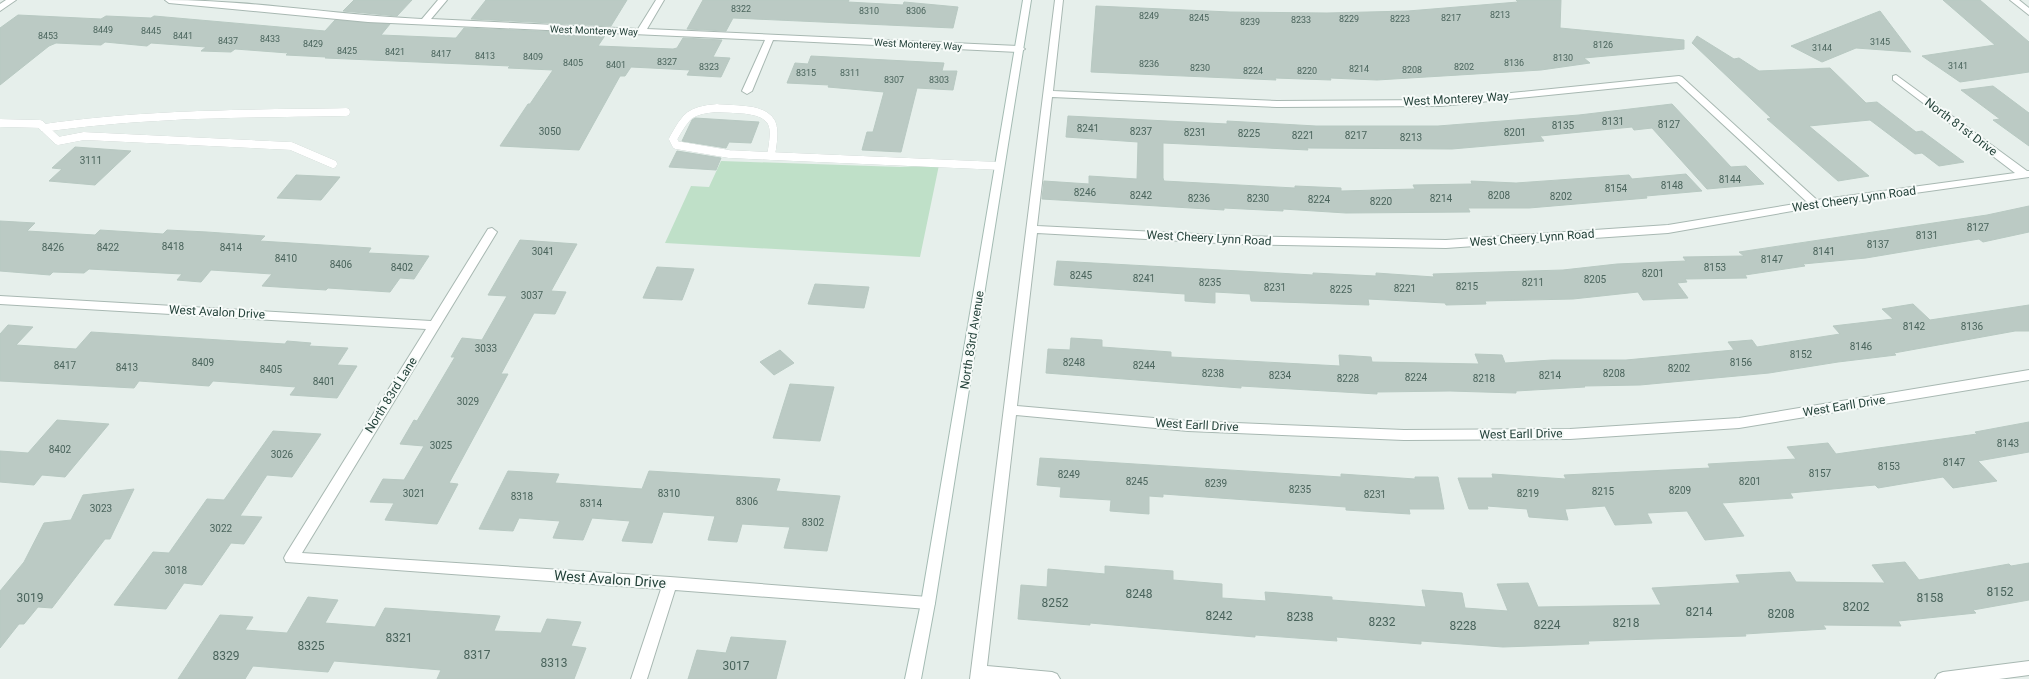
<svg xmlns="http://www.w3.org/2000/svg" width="2029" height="679" font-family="Roboto,sans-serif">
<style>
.green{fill:#bfe0c8}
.building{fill:#bbcac4;stroke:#b8c9c2}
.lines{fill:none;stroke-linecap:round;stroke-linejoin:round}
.lane-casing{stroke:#a8b8b2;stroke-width:8}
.street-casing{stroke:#a8b8b2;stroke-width:2}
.secondary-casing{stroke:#a4bbb3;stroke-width:2}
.lane{stroke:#fff;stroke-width:8}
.street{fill:#fff;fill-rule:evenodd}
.secondary{fill:#fff;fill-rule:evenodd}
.labels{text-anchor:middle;stroke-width:4;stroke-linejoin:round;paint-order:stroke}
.far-number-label{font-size:9px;fill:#4a645c}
.far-street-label{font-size:10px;fill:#24423a;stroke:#f7fbf9}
.number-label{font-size:10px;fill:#4a645c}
.street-label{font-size:12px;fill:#24423a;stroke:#f7fbf9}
.near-number-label{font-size:12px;fill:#4a645c}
.near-street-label{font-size:14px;fill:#24423a;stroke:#f7fbf9}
</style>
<rect width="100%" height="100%" fill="#e6efeb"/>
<path class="green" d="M721,161L900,167L939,165L920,257L665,243L691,186L709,187Z"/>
<path class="building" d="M354,0H412L397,16L343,11Z
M486,0H627L611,26L471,19Z
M703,0H849L848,2L903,5L904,2L958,7L953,28L733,18L726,31L687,29Z
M1516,0H1561L1560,28L1684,40V49L1584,58L1590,63L1541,70L1377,80L1330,78L1331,80L1275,78L1276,80L1091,72L1096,6L1230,12L1327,13L1408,11L1518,2Z
M1943,0H1980L2029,42V72L1960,82L1922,56L1995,45Z
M1880,11L1911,52L1856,48L1822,62L1791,46Z
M18,15L101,19L106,16L151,18L154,16L325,31L335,20L390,24L381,35L453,38H456L464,28L606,34L598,46L673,49L677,48L683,38L722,40L713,57L730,58L721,77L687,75L690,70L631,67L625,76H620L579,150L500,146L528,104H530L553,70L508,68L510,66L325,58L326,57L286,55L288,53L235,49L231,52L201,51L206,47L151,43L147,46L105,42L101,45L56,43L49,46L0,85V28Z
M1697,36L1734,59L1739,58L1759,71L1830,68L1866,103L1877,102L1916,132L1922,131L1964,162L1939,166L1922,153L1915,154L1870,120L1809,126L1869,176L1838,181L1767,119L1771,118L1692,43Z
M811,56L944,63L942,71H957L953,90L917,88L901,152L862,150L867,132H873L884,92L828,87L829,85L787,83L795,63L808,64Z
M1993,86L2029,113V146L1993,120L2000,119L1961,90Z
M1672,104L1731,167L1746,166L1764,184L1707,189L1652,128L1634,130L1632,127L1540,136L1544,141L1452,149L1307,148L1308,150L1163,143V178L1164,181L1295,188V186L1341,188V191L1415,189L1413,185L1472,184L1471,181L1516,183L1629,175L1632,179L1686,174L1702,191L1646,196L1647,198L1529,208H1468L1470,212L1346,213L1283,209V211L1224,208V210L1042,199L1044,181L1089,184V176L1137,179L1138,142L1066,137L1068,116L1227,124V121L1316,126H1438L1579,115Z
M695,118L759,122L751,143L729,142L726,148L682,141L692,120Z
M75,147L131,151L95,185L49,181L62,169L52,168Z
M677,151L721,158L716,170L669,167Z
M296,175L340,177L321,200L277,198Z
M2029,206V232L1983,242L1979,239L1866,258L1803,264L1805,266L1745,275L1747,278L1685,279L1687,282L1677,283L1688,298L1643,300L1638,292L1573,299L1485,301L1486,304L1446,305L1445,303L1368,299L1369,305L1251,301L1250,294L1215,292V303L1185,301V294L1054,285L1057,261L1313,275V273L1376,276V273L1434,277L1433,274L1563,270L1617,264L1686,261L1683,257L1744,256L1739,252L1987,215Z
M0,221L35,223L27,231L95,235L100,230L163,234L167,230L207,232L265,236L260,241L371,248L368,253L429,256L414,279L400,278L390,292L328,288L326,290L262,286L272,274L211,270L201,282L177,280L182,274L89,269L84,273L53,272L50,275L0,271Z
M520,240L577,244L551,291L566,292L555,314L534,313L501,374H508L449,483L458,484L437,524L385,520L394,503L370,502L383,479L404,480L424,446L400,444L414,420L417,421L455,357H451L462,338L482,340L507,296L488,295Z
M657,267L694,269L682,300L643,298Z
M815,284L869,287L864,308L808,304Z
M1913,304L1930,320L2029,305V331H2015L1894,353L1896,355L1838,362L1769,373L1640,385L1584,386L1585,387L1516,391V393L1450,391L1377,392V394L1241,386V388L1046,373L1048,349L1070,350L1071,338L1102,340V347L1171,352V357L1340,366L1339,355L1371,357L1372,362L1479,364L1475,354L1502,355L1505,363L1552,360H1626L1734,350L1728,342L1752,340L1757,347L1840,334L1833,326L1893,319L1882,309Z
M8,325L33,327L16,345L76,349L91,332L285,344L287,341L311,343L309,346L348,348L337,365L357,366L337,398L290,395L296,387L213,381L209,386L139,381L134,388L0,381V334Z
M780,350L794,363L774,375L760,362Z
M790,384L834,387L820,441L773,438Z
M57,420L109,424L65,477L42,475L34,485L0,482V451L28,453Z
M2029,422V452L1978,461L1997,481L1953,488L1943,477L1878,488L1875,485L1790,493L1793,498L1722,503L1744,536L1705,540L1687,511L1647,513L1652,523L1615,525L1605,506L1565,509L1568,520L1529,517L1527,509L1487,506L1488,509H1469L1458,478H1493L1492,474L1566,479L1564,475L1710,468L1708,464L1796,459L1787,447L1828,443L1836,454L1977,434L1975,432Z
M273,431L321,434L292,477L267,475L240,516L262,517L244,544L231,543L202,585L184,583L166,609L114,605L153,552L169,553L207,499L224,500Z
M1040,458L1341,477V474L1415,479V477H1438L1444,509H1409L1410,514L1346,510V507L1163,494V497L1149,496V514L1110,511L1111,500L1060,497L1061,487L1037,485Z
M508,471L559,474L555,483L642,489L649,471L780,479L776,491L840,496L827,551L784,548L790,527L742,524L737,542L708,540L715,516L663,512L652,543L622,541L630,521L592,518L583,540L553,538L560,521L519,518L513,531L479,529Z
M134,489L110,539H105L52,608L38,607L24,624H19L0,648V591L24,562L44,523L71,520L83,495Z
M1905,562L1919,580L2009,564L2011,566L2029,563V600L1973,610L1976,613L1898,621L1901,626L1823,625L1826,629L1745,634L1746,636L1588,641L1589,644L1503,647L1421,641V644L1336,637L1337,641L1255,635V637L1090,623V625L1018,619L1021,585L1047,587L1048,569L1105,574V566L1173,571V580L1222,584V598L1266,601L1265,592L1332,597V600L1426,607L1422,590L1462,593L1465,608L1508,611L1497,584L1528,583L1538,607L1661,605L1652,588L1740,583L1736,575L1790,572L1796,582L1885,583L1872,565Z
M308,597L338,600L325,623L375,627L385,608L500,616L494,631L541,633L547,619L581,622L571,646L586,648L574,679H437L441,670L334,661L328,672L253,666L245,679H178L220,615L253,617L245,630L287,633Z
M731,637L786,641L776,679H688L697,650L726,653Z"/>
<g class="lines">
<g class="lane-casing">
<path id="lane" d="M717,108C733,110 769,106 773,127C775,136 772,147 771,156L729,154L676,145L673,139C686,116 689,110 717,108Z
M0,123L40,124L58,141L84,136L291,146L333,164
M44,128C144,113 245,114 346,112
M771,156L1000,166"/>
</g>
<g class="street-casing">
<path id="street" d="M6,0H16L0,11V4Z
M165,0C251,0 336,15 422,19L438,0H447L431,19L638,29L656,0H664L647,29L1020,46L1025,49L1020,52L773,40L752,91L747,94L742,91L765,40L368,22L169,3Z
M1055,0H1063L1053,91L1277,101L1441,100L1679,76L1682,77L1817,200L2015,173L1893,80V76L1896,75L2027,171H2029V177L1815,207L1668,233L1446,248L1237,244L1037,233L1017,406L1188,421L1404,430L1570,429L1739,418L2029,370V380L1739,428L1570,439L1404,440L1188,431L1016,415L987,666L1052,672L1057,674L1060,679H970ZM1677,82L1807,202L1668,225L1446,240L1237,236L1037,226L1052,97L1277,107L1441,106Z
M2010,0H2019L2029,8V15Z
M492,228L497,232L302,553L670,577L928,597L933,598L935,603L933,608L928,609L675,590L647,679H631L661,589L286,562L284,558L286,554L426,329L0,304V296L431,321L488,229Z
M2029,661V675L1999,679H1935L1938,674L1943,672Z"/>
</g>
<g class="secondary-casing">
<path id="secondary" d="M1023,0H1031L935,603L921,679H905L921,603Z"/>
</g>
<use href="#lane" class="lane"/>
<use href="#street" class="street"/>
<use href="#secondary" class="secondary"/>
</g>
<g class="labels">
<g class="far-number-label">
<text x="741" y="12">8322</text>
<text x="869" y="14">8310</text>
<text x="916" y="14">8306</text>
<text x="1500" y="18">8213</text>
<text x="1149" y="19">8249</text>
<text x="1199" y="21">8245</text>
<text x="1451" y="21">8217</text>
<text x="1349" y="22">8229</text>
<text x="1400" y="22">8223</text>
<text x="1301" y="23">8233</text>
<text x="1250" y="25">8239</text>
<text x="103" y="33">8449</text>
<text x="151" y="34">8445</text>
<text x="48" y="39">8453</text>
<text x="183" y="39">8441</text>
<text x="270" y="42">8433</text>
<text x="228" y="44">8437</text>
<text x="1880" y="45">3145</text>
<text x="313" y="47">8429</text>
<text x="1603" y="48">8126</text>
<text x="1822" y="51">3144</text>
<text x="347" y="54">8425</text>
<text x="395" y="55">8421</text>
<text x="441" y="57">8417</text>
<text x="485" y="59">8413</text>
<text x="533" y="60">8409</text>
<text x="1563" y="61">8130</text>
<text x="667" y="65">8327</text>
<text x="573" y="66">8405</text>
<text x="1514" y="66">8136</text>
<text x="1149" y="67">8236</text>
<text x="616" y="68">8401</text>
<text x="1958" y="69">3141</text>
<text x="709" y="70">8323</text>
<text x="1464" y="70">8202</text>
<text x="1200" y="71">8230</text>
<text x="1359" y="72">8214</text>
<text x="1412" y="73">8208</text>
<text x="1253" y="74">8224</text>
<text x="1307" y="74">8220</text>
<text x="806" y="76">8315</text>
<text x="850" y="76">8311</text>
<text x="894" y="83">8307</text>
<text x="939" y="83">8303</text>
</g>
<g class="far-street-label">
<text transform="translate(594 30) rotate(2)" y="4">West Monterey Way</text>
<text transform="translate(918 44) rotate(3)" y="4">West Monterey Way</text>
</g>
<g class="number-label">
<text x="1613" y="125">8131</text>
<text x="1669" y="128">8127</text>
<text x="1563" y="129">8135</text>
<text x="1088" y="132">8241</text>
<text x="550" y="135">3050</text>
<text x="1141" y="135">8237</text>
<text x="1195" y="136">8231</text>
<text x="1515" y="136">8201</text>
<text x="1249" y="137">8225</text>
<text x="1303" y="139">8221</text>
<text x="1356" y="139">8217</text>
<text x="1411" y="141">8213</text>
<text x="91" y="164">3111</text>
<text x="1730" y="183">8144</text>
<text x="1672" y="189">8148</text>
<text x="1616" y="192">8154</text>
<text x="1085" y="196">8246</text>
<text x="1141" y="199">8242</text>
<text x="1499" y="199">8208</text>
<text x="1561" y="200">8202</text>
<text x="1199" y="202">8236</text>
<text x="1258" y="202">8230</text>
<text x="1441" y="202">8214</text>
<text x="1319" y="203">8224</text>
<text x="1381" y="205">8220</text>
<text x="1978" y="231">8127</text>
<text x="1927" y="239">8131</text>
<text x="1878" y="248">8137</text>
<text x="173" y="250">8418</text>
<text x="53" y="251">8426</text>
<text x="108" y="251">8422</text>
<text x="231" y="251">8414</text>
<text x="543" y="255">3041</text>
<text x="1824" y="255">8141</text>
<text x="286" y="262">8410</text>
<text x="1772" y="263">8147</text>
<text x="341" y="268">8406</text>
<text x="402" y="271">8402</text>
<text x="1715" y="271">8153</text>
<text x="1653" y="277">8201</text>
<text x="1081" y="279">8245</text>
<text x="1144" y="282">8241</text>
<text x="1595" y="283">8205</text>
<text x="1210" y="286">8235</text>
<text x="1533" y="286">8211</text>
<text x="1467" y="290">8215</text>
<text x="1275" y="291">8231</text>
<text x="1405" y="292">8221</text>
<text x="1341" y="293">8225</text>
<text x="532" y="299">3037</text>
<text x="1914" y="330">8142</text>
<text x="1972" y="330">8136</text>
<text x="1861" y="350">8146</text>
<text x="486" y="352">3033</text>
<text x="1801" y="358">8152</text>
<text x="203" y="366">8409</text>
<text x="1074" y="366">8248</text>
<text x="1741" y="366">8156</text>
<text x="65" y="369">8417</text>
<text x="1144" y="369">8244</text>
<text x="127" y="371">8413</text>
<text x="1679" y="372">8202</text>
<text x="271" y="373">8405</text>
<text x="1213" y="377">8238</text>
<text x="1614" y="377">8208</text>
<text x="1280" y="379">8234</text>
<text x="1550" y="379">8214</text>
<text x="1416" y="381">8224</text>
<text x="1348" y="382">8228</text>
<text x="1484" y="382">8218</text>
<text x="324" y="385">8401</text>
<text x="468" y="405">3029</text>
<text x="2008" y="447">8143</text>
<text x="441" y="449">3025</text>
<text x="60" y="453">8402</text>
<text x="282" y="458">3026</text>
<text x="1954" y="466">8147</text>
<text x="1889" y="470">8153</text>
<text x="1820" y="477">8157</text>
<text x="1069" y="478">8249</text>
<text x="1137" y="485">8245</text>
<text x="1750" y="485">8201</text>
<text x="1216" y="487">8239</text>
<text x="1300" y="493">8235</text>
<text x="1680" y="494">8209</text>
<text x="1603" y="495">8215</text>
<text x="414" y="497">3021</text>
<text x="669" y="497">8310</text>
<text x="1528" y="497">8219</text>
<text x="1375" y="498">8231</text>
<text x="522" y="500">8318</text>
<text x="747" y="505">8306</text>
<text x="591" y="507">8314</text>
<text x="101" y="512">3023</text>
<text x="813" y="526">8302</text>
<text x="221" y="532">3022</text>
<text x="176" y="574">3018</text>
</g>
<g class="street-label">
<text transform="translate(1456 99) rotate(-3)" y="4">West Monterey Way</text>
<text transform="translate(1961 127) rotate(37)" y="4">North 81st Drive</text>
<text transform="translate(1854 199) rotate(-8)" y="4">West Cheery Lynn Road</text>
<text transform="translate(1209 238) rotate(3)" y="4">West Cheery Lynn Road</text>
<text transform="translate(1532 238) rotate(-4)" y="4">West Cheery Lynn Road</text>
<text transform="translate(217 312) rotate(3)" y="4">West Avalon Drive</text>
<text transform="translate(972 340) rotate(-81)" y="4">North 83rd Avenue</text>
<text transform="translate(391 395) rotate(-58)" y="4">North 83rd Lane</text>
<text transform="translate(1844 406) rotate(-9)" y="4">West Earll Drive</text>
<text transform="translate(1197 425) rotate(3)" y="4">West Earll Drive</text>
<text transform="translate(1521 434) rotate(-1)" y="4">West Earll Drive</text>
</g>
<g class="near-number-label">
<text x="2000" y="596">8152</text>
<text x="1139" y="598">8248</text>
<text x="30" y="602">3019</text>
<text x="1930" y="602">8158</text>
<text x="1055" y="607">8252</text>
<text x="1856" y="611">8202</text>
<text x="1699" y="616">8214</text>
<text x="1781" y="618">8208</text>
<text x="1219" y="620">8242</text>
<text x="1300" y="621">8238</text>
<text x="1382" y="626">8232</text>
<text x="1626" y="627">8218</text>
<text x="1547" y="629">8224</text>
<text x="1463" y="630">8228</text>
<text x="399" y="642">8321</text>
<text x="311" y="650">8325</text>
<text x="477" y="659">8317</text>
<text x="226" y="660">8329</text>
<text x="554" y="667">8313</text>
<text x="736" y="670">3017</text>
</g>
<g class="near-street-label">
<text transform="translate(610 579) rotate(4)" y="5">West Avalon Drive</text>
</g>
</g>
</svg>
